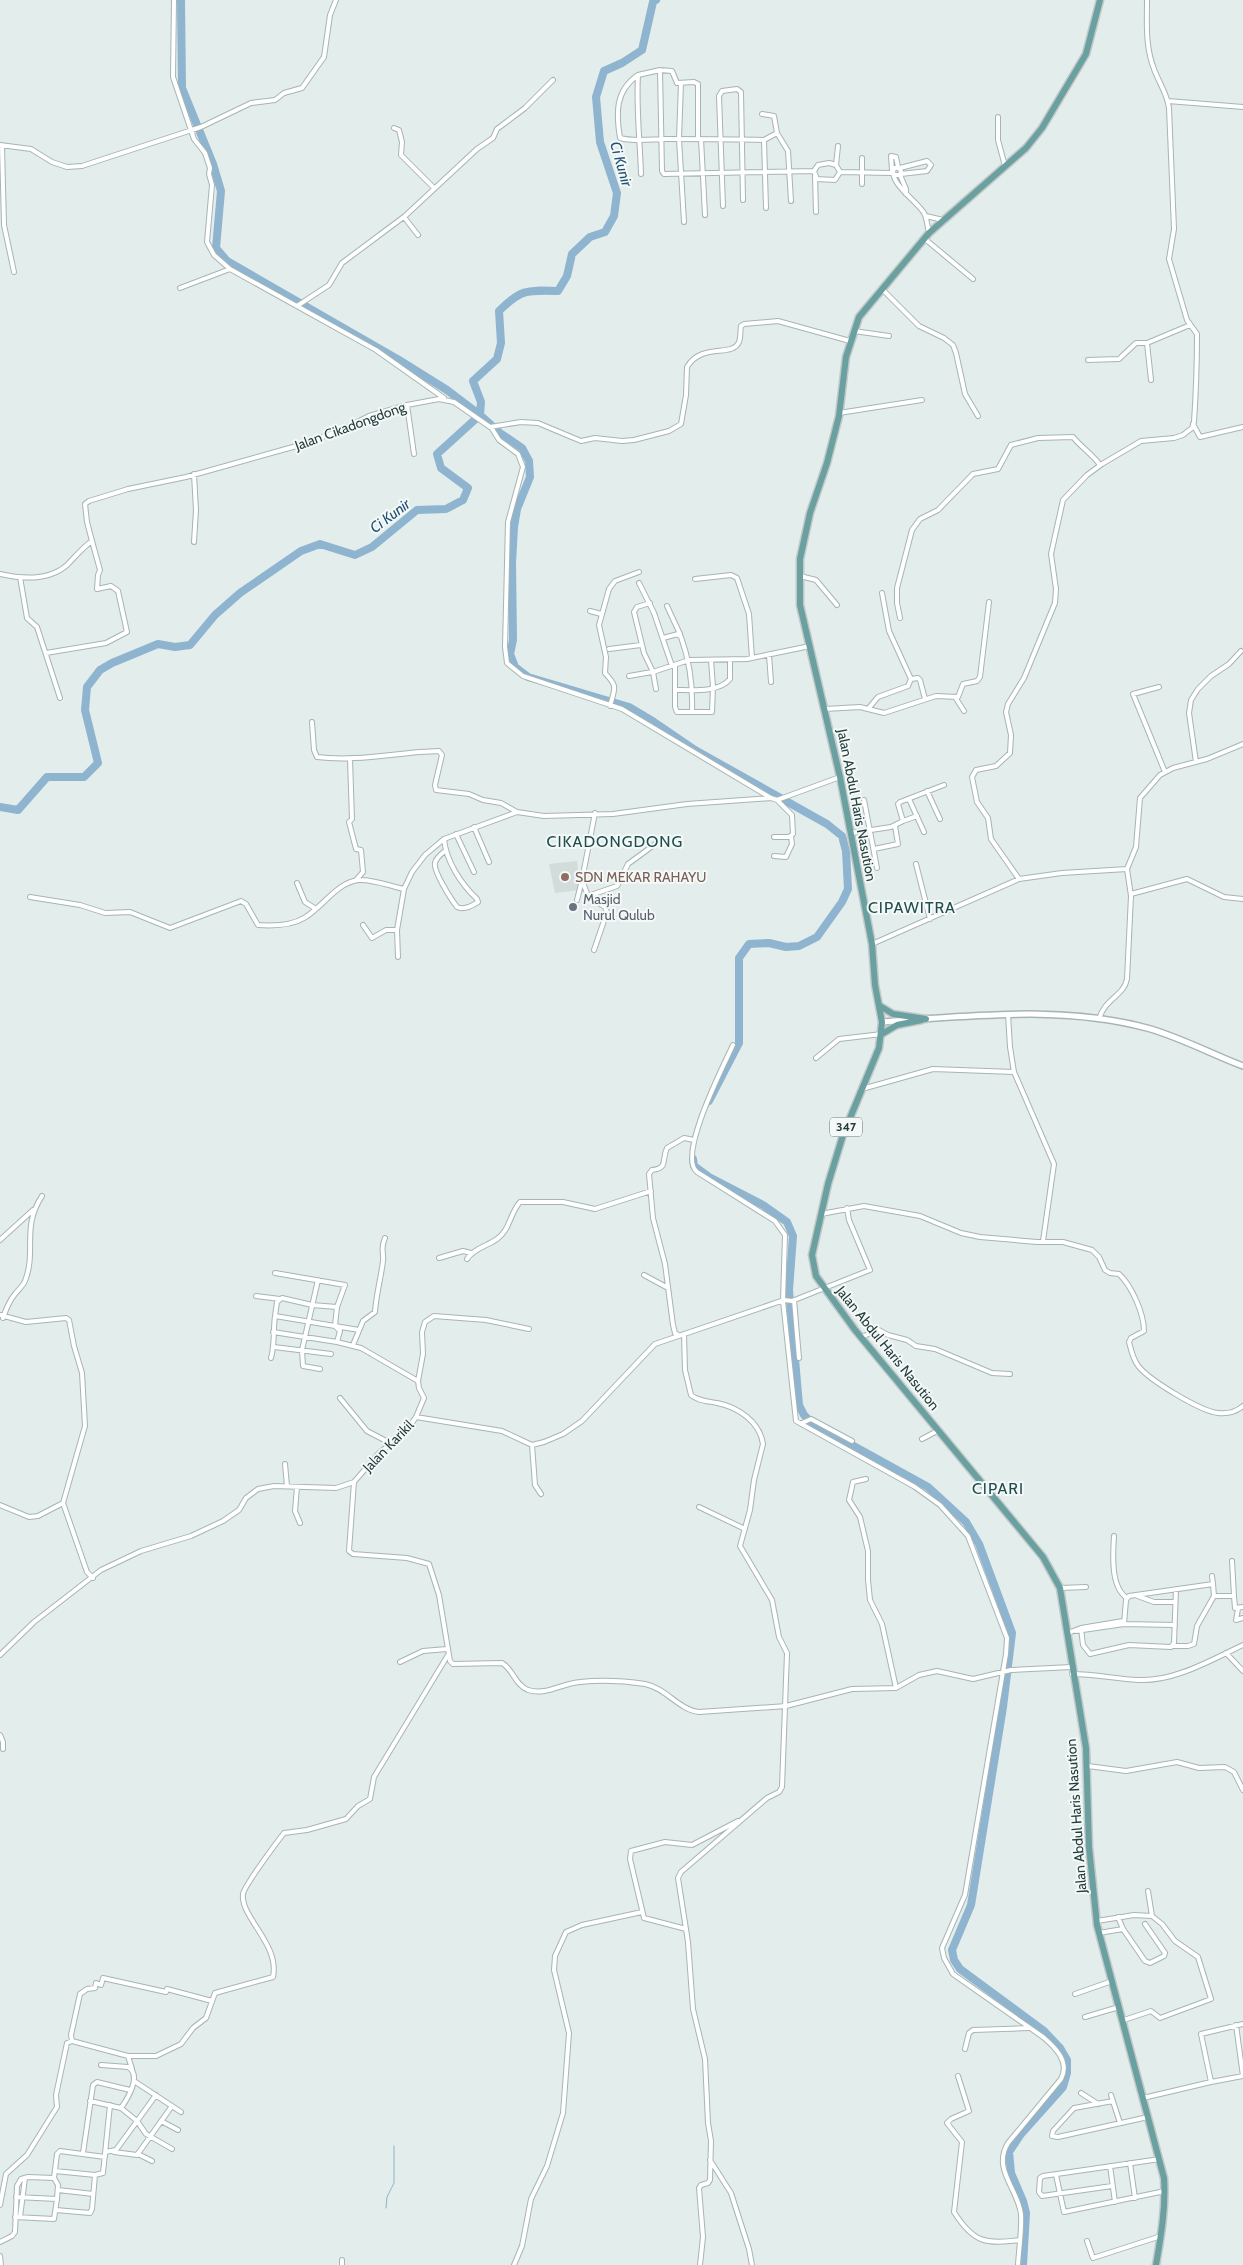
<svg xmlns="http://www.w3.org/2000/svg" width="1243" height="2265" font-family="Cabin,sans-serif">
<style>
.built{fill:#d2dcda}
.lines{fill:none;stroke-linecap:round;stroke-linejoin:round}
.stream{stroke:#8eb4cf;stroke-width:1}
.river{stroke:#8eb4cf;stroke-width:8}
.minor-casing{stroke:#a6b5b3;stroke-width:6}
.tertiary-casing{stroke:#a6b5b3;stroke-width:8}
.primary-casing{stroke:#c2c9c9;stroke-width:9}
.minor{stroke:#fff;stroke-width:4}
.tertiary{stroke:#fff;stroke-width:5}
.primary{stroke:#6aa0a0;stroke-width:6}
.education-dot{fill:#8d6e63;stroke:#f4f9f8;stroke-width:2}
.worship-dot{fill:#6b7280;stroke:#f4f9f8;stroke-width:2}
.labels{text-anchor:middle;stroke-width:4;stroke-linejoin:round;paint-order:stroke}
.shield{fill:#f4f9f8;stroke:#627575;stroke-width:1}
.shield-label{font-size:12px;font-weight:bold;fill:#243d3d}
.street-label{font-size:14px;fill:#243d3d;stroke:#f4f9f8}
.education-label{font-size:14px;fill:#785e54;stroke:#f4f9f8;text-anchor:start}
.worship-label{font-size:14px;fill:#5b616d;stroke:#f4f9f8;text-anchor:start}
.water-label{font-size:15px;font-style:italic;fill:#205177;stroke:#f4f9f8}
.quarter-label{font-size:16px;letter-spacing:1px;fill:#204e4f;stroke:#f4f9f8}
</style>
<rect width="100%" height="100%" fill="#e3edeb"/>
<path class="built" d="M577,861L580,890L555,893L549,864Z"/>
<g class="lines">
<path class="stream" d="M386,2208L387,2197L394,2183V2146"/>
<path class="river" d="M181,0L182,88L213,164L221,191L216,248L227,261L399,360L447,390L480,415L500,433L522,448L529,461L530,477L517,509L514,527L512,563L513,640L510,654L515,667L528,677L629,707L654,722L695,750L827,824L842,836L846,851L848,889L842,902L817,937L799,946L786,947L769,943L749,944L739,958V1043L709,1101
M0,807L18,810L47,777H84L98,763L85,710L87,687L100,670L112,663L158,644L175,647L190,645L215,615L240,593L301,551L320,544L355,555L372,547L417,510L446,509L463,500L468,488L441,468L437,454L480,415L481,402L473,381L497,359L501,343L499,311C521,289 527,290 558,291L567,276L572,254L590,237L605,232L614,216L617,193L600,142L596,97L604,71L622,63L642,50L653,2L656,0
M693,1159L694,1166L709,1177L763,1205L787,1222L793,1236L789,1290L799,1405L804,1415L812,1423L928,1487L966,1522L979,1544L1012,1633L1003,1707L971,1905L952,1950L954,1960L960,1969L1044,2031L1060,2048L1067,2060V2073L1063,2087L1021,2134L1009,2152L1011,2173L1023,2201L1026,2213L1023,2265"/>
<g class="minor-casing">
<path id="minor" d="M174,0L173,77L194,139L205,153L210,168L209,174L212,185L207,242L214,255L230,269L376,350L444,398
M660,70L672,71L677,83L694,82L698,84V139
M638,75L660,70L662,171L664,174L814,171L817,179L835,180L840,172L892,173
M681,83L679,139L684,222
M1168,101L1243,107
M762,114L774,116L777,133L764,140
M998,117V140L1005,166
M394,128L399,130L402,142L401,155L434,188
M777,133L788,151L791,201
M701,139L705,215
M0,145L31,149L52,162L67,167L82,166L201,127L251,103L275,100L284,93L302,88L324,57L330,15L336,0
M2,146L4,225L14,272
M862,158V184
M836,165L838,146
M900,168L927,161L931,165L927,171L901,174
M892,170L891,156L896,157L898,167
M814,171L818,165L829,163L836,165L840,172
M641,174C640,141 636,108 638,75C615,91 616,113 620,138C634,142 652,139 667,139C699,139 732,139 764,140L766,208
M894,175H900L901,171L899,168H894C888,183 917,201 924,213C927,218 927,226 929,232
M900,175L906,189V194
M815,176L816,212
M723,206L719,96L722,91L737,89L741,92L743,200
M926,216L943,220
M404,217L418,235
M925,239L973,279
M180,288L230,269
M882,289L919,326L944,338L953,345L956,353L965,394L978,416
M297,306L329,285L342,263L405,216L477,149L493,138L497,129L525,108L553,80
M854,331L889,336
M1147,343L1151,380
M1088,360L1119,359L1136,343H1147L1190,325
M407,405L414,454
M839,413L922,400
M1193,424L1200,437L1243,427
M491,427L499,440L518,454L523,467L508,522L505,647L507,663L523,676L622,709L771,798
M194,542L196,510L194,474
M0,574C22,579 49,581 67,565C75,557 83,547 92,541L87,522L85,504L89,501L128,489L186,477L300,445L342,430L369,416L407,405L439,399L454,402L490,427L521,422L538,423L581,441L595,438L622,441L634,440L669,431L681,424L686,395L687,367C702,342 732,358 739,342C741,337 740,331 741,326L744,324L778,321L850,341
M800,576L816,580L837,605
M20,577L27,618L37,627L60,698
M695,579L731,575L737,578L749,614L752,658
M639,583L654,613L672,666
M882,593L889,631L911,679L918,678L920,680L925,699
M650,603L637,607L634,612L644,653L653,672L689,660L747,659L810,646
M667,606L680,634
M590,611L601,614
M900,618L897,603V588L912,530L920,519L938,510L973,474L998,469L1011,445L1038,438L1073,437C1082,448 1092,454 1100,465
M663,638L678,634L681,637C690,662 693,685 692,712
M609,649L641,645
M46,653L106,643L127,632L118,591L111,586L97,589L98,575L100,570L92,541
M769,655L771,682
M675,665V707L677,712H712L713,687L711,660
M653,672L656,689
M629,676L652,672
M1159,687L1133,694L1165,772
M675,690C691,690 719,693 730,679V660
M955,697L964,711
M610,706C615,687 618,687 605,673L606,657L599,625L609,589L615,581L639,572
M825,709L860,707L884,713L936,696L958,697L963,684L977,681L980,677L989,602
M868,709L878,697L908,686L911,679
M312,722L314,750L317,757C358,762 398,752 439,751L442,755L435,785L436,790L469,794L483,800L501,803L517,812
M350,759L352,819L349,822L356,849L361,850L363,872L356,880
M1196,762L1189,713L1191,700L1198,689L1211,676L1229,664L1241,651
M927,791L940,819
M909,799L924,832
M864,800L877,868
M903,821L917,816
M474,827L489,862
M851,833L891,827L903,821L898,804L900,802L944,785
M456,834L474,872
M774,837H789L793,834L792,815L777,800
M444,839C446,861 461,884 477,899L478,902C472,906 463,910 457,907C451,899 433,871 435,863C436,858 441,854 445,851
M874,849L898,844L895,826
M774,856L786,857L792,844L791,836
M916,864L930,919
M1019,879L991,839L988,818L977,802L972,777L976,770L996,766L1010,753L1011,735L1006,712L1008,704L1024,678L1055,603L1056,589L1051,554L1063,500L1087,475L1102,464L1141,441L1174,438L1183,435L1192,428L1194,422C1196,392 1197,363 1197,334L1187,320L1169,259L1174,229L1169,108C1167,93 1159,83 1154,69C1145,46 1147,23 1147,0
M297,883L305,902L316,909
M1131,894L1187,879L1224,897L1243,899
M588,896L617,886L628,864L658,842
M30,897L80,905L105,913L130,912L170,928L241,901L246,904L258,925C273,926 291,926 304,918C322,908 336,883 358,880C373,879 390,886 404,889
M577,900L582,880
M363,925L372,938L386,930H397
M872,944L1019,879L1062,873L1127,869L1136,847L1140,798L1160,775L1173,768L1207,759L1243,744
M594,950L607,912L605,907L588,896L582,880L595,813
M398,957L397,930L404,889L412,872L425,855L444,839L517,812L544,816L613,814L687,804L771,798L777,800L840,777
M1008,1014L1010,1047L1014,1072L1054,1164L1043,1241
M1099,1019C1105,998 1124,996 1127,979L1131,896L1127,869
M733,1045C723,1067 677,1156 697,1172L775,1221L785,1235L783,1301L796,1421L915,1487L940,1505L968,1536L1007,1638L1006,1654L965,1895L942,1948L944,1958L953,1974L1043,2037C1056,2048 1070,2062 1061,2079L1008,2143C992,2169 1018,2189 1021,2214C1022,2230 1019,2248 1018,2265
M816,1058L839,1039L882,1034
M862,1089L933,1069L1014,1072
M821,1214L864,1206L920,1216L961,1233L980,1237L1037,1242H1063L1092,1250L1099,1257L1105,1270L1110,1273L1119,1274C1132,1286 1144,1314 1144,1331L1131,1338L1129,1342C1131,1350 1133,1360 1139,1367C1151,1381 1200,1411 1218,1413C1227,1414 1236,1412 1243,1406
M0,1240L33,1210
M439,1258L463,1251L471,1253
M467,1259C473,1249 487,1246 497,1239C510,1230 510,1213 520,1202H563L595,1209L651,1191
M275,1273L345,1285L337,1307L335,1326L359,1330
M644,1275L668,1288
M318,1280L302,1350L303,1366L320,1369
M256,1296L280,1299
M794,1300L799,1358
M0,1315L26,1322L66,1318L69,1320L74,1346L82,1373L85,1426L63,1503L87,1572L93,1578
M275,1316L277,1302L282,1298L312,1305L337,1307
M3,1318C6,1309 9,1301 15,1294C18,1290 23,1286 25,1281C37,1250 21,1228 42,1196
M684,1334L685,1370L691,1395C698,1401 707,1401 717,1403C738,1407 760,1422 763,1444L754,1480L750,1510L740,1546L772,1600L779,1637L787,1653L782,1787L779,1792L767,1798L681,1872L678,1878L688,1942L693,2009L705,2059L708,2123L711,2141L710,2180L708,2183L701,2185L699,2188L703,2237L700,2265
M678,1335L675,1333L673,1325L665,1264L653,1218L649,1174L652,1170C669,1168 661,1160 667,1148L684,1138L694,1140
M861,1337L879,1330L888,1335L907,1340L916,1346L935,1349L992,1373L1010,1374
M337,1342L361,1348L418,1381L419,1388L424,1398L416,1417
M353,1345L363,1321L375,1312C376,1295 381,1278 383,1261C384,1251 380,1249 385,1238
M274,1347L331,1354
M271,1358C275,1344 273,1330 275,1316L335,1326L340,1331L337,1342L273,1332
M418,1381L423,1354L422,1332L425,1322L434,1316L486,1320L529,1329
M340,1398L367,1431L390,1443
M802,1423L811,1419L852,1441
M922,1439L939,1430
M532,1445L535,1485L541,1494
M285,1464L287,1486
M866,1479L853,1482L849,1500L860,1517L868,1551V1580L870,1600L882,1624L896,1688
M354,1482L349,1551L353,1554L407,1558L429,1564L439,1595L450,1661L453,1664L502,1663C513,1669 515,1685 528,1690C546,1696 563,1683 580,1682C600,1680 625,1681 645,1684C666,1688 679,1710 699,1712L786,1706L852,1689L896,1688L919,1675L937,1671L973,1679L1011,1670L1071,1667
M297,1487L295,1511L300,1523
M0,1505L29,1517L38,1516L63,1503
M699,1507L745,1529
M1114,1536C1113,1553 1110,1587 1127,1598
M1232,1561L1234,1596
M1212,1576L1213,1584
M1060,1588L1086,1587
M1135,1595L1154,1602H1175
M1238,1609L1236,1620L1243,1618
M1124,1624L1126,1600L1129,1596L1213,1584L1214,1596H1234L1235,1608L1243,1607
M1081,1628L1083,1645L1090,1654L1129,1645L1171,1647L1174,1643L1176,1589
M1076,1631L1124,1624L1175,1625
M1068,1633L1081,1628L1123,1621
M1173,1646H1188L1194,1644L1197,1626L1214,1596
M1226,1653L1243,1671
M0,1655L34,1622L101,1570L141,1551L191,1536L223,1521L239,1510L246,1498L258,1489L274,1486L336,1488L354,1482L379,1453L405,1433L416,1417L502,1431L532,1445L544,1442L563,1434L582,1421L655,1344L784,1300L792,1301L870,1270L849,1220L847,1208
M400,1662L423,1651L447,1649
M1072,1674C1095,1674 1116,1679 1138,1680C1174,1682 1211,1660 1243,1645
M0,1735L3,1742V1749
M1088,1766L1126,1771L1177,1762L1199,1768L1225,1767L1234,1772L1243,1790
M1148,1891L1152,1916
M1118,1917L1123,1929L1145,1961L1150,1963L1164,1956L1165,1953L1145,1924
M1097,1921L1134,1915L1152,1916L1162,1924L1175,1941L1198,1957L1211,1999L1160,2018L1151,2011L1124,2020
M686,1929L644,1918L630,1859L631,1851L665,1842L692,1845L738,1821
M1099,1933L1123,1929
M1075,1994L1112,1981
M1085,2017L1119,2007
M1236,2025L1243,2076
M72,2041L71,2035L80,1994L87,1989L95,1988L96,1983L101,1985L103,1978L166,1992L167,1989L212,2001
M965,2049L969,2033L973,2030L1029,2028
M128,2056H156L181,2044L193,2028L206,2018L215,1993L273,1977C280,1944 240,1917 243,1894C244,1886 277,1842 284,1833L307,1830L346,1819L358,1806L370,1799L374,1777L448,1655
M101,2065L128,2067C142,2075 128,2098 121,2108
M958,2076L969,2111L951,2119L947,2123L962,2142L954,2212C973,2242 985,2245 1020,2240
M134,2081L181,2112
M1211,2082L1243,2076
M1081,2093L1098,2104
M1111,2095L1120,2123
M1143,2098L1211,2082L1201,2034L1243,2024
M90,2101L121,2108L137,2121L146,2134L172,2149
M1113,2101L1074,2108L1053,2131L1052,2136L1058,2137L1148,2117
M161,2121L178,2130
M105,2152L116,2150L156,2095
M114,2152L137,2155L172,2106
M83,2153L93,2085L97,2082L130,2090
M138,2154L152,2161
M710,2160L731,2193L749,2249L752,2265
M1130,2163L1135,2198
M1110,2166L1115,2202
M55,2171L95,2175L103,2173L110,2105
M1056,2175L1064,2212L1165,2191
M1112,2186L1042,2196L1039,2192L1040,2178L1043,2176L1160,2159
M58,2190L93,2194
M16,2197L57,2199L58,2185L54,2178
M0,2205L6,2174L27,2155L57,2107L56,2095L67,2043L72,2041L128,2056L132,2069
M56,2210L90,2213L92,2209L95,2175
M15,2217L54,2219L57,2199
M20,2217L25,2178
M1087,2241L1093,2258L1161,2236
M0,2242L12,2236L15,2232L17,2186L21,2179L28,2177L54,2178L57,2154L60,2151L105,2157
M0,2256L1,2265
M342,2265V2260
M514,2265L522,2246L531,2199L547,2166L563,2113L569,2033L554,1970L555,1956L566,1932L582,1925L642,1912"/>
</g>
<g class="tertiary-casing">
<path id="tertiary" d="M922,1019C997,1014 1073,1008 1147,1028C1180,1037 1211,1054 1243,1066
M882,1022L909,1020"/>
</g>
<g class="primary-casing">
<path id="primary" d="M1100,0L1086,54L1042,128L1026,148L929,233L859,317L846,357L839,416L827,463L810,513L800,559V605L840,777L872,944L875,985L882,1022L879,1048L843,1135L828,1184L812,1255L816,1276L855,1330L1043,1557L1060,1588L1086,1748L1089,1847L1097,1925L1164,2178C1166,2207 1161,2236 1156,2265
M880,1006L893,1014L926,1019
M882,1034L897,1025L922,1020"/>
</g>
<use href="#minor" class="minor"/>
<use href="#tertiary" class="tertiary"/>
<use href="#primary" class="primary"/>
</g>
<circle class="education-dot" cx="565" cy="877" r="5"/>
<circle class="worship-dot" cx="573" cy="907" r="5"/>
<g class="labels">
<rect class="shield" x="830" y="1117.5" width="32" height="19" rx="4"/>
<g class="shield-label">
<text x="846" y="1131">347</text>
</g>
<g class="street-label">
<text transform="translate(350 426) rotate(-20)" y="5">Jalan Cikadongdong</text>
<text transform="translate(857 805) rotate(79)" y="5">Jalan Abdul Haris Nasution</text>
<text transform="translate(888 1348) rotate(51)" y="5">Jalan Abdul Haris Nasution</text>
<text transform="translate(388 1446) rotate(-46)" y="5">Jalan Karikil</text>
<text transform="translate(1076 1816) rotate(-94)" y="5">Jalan Abdul Haris Nasution</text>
</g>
<g class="education-label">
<text x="575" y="882">SDN MEKAR RAHAYU</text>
</g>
<g class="worship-label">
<text x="583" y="904">Masjid<tspan x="583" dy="16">Nurul Qulub</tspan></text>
</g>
<g class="water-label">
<text transform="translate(621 164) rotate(74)" y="5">Ci Kunir</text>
<text transform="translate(390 516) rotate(-37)" y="5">Ci Kunir</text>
</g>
<g class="quarter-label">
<text x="615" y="847">CIKADONGDONG</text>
<text x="912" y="913">CIPAWITRA</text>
<text x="998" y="1494">CIPARI</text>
</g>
</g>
</svg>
